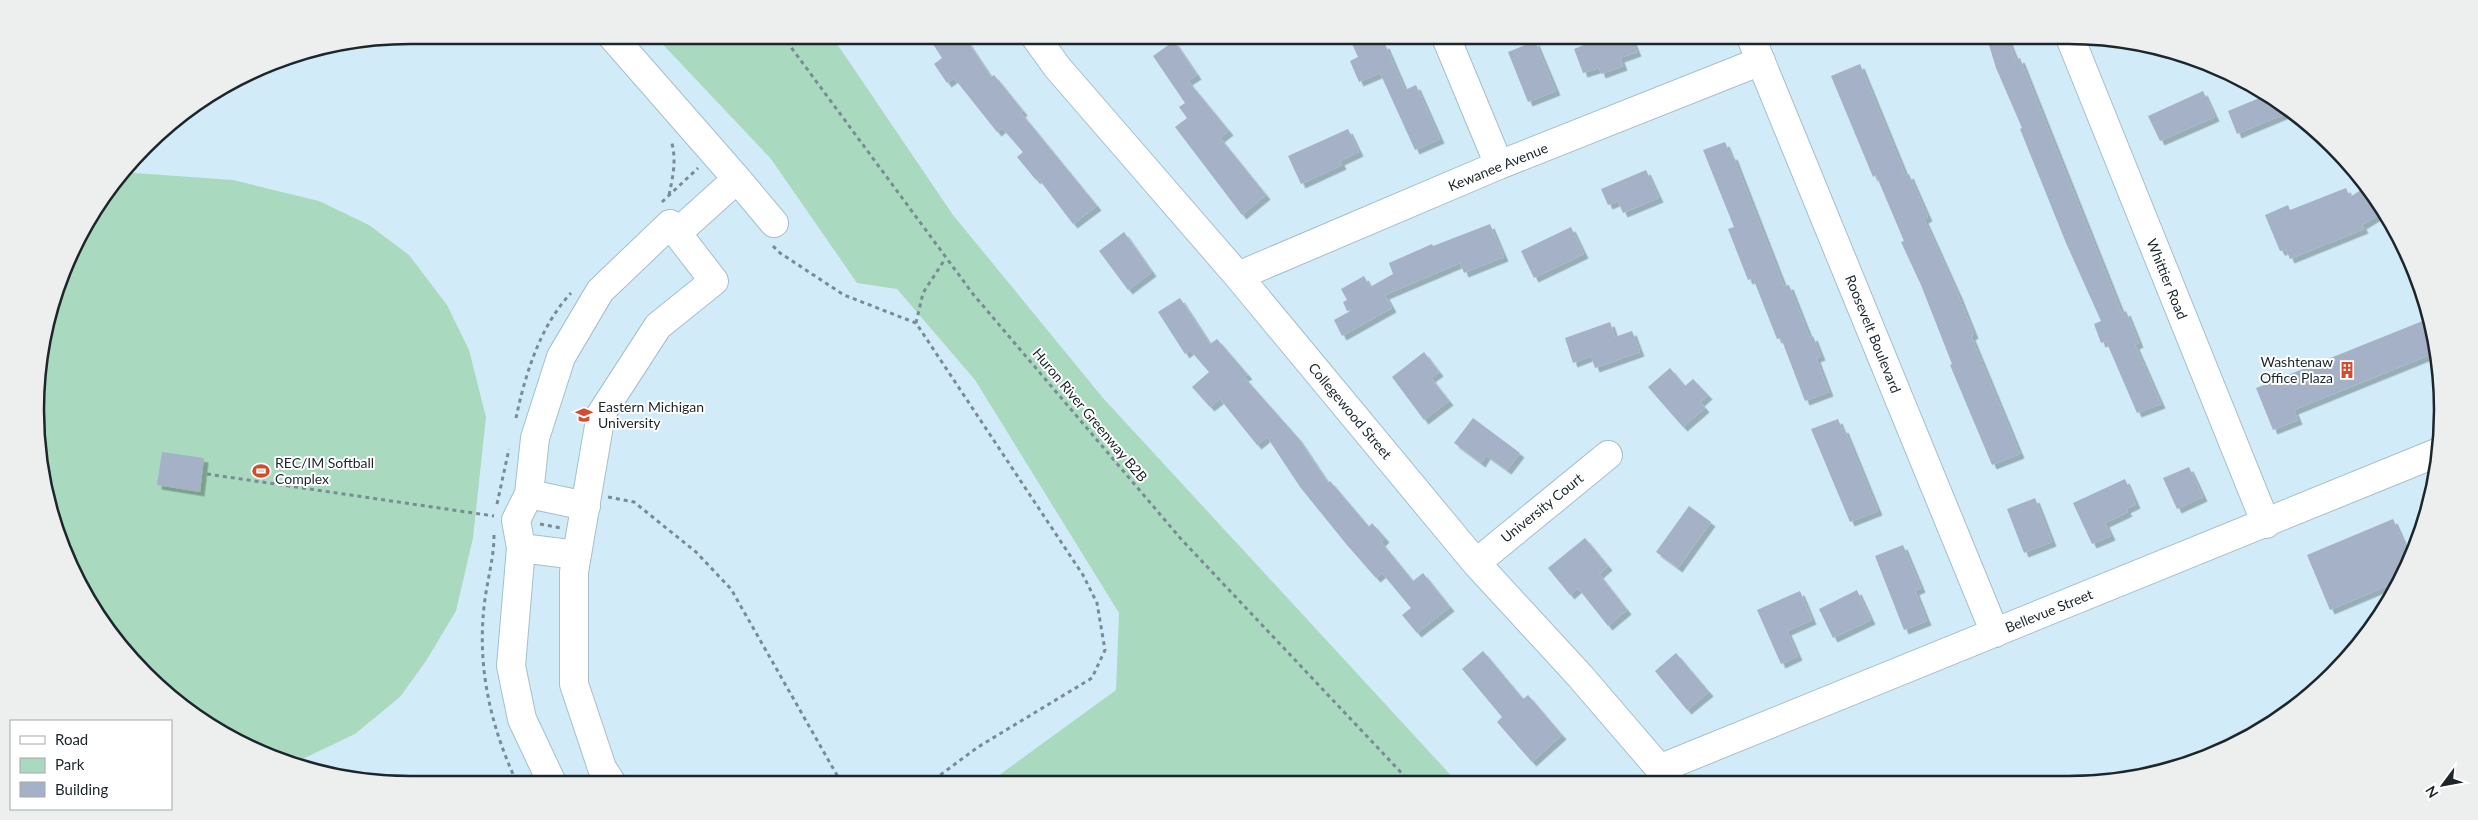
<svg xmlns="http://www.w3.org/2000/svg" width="2478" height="820" font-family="Lato,sans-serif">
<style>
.green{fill:#a9dabf}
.building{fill:#a5b1c6;filter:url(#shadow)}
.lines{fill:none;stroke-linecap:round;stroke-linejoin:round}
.minor-casing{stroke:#a5bfcb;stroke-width:30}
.path{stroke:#798b94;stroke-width:3;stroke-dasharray:4 4;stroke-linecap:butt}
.minor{stroke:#fff;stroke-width:28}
.labels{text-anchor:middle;stroke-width:4;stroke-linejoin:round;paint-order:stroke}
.street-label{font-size:14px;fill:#1c262b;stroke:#fff}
.poi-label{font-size:14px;fill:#1c262b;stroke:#fff;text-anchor:start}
.rim{fill:none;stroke:#1c262b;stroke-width:2.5}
</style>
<defs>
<filter id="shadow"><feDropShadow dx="4.5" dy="4.5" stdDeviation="0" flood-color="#0004"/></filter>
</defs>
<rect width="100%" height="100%" fill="#d1ecf8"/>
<path class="green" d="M654,35H831L953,215L1103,398L1458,783L987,784L1116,690L1119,613L975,380L897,289L857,283L771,159Z
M121,172L233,180L319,201L369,225L409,255L447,305L469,350L486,417L473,538L456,611L426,661L400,697L355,734L292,764L266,756L201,722L145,675L98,619L48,507L36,435L38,361L74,244L113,181Z"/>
<path class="building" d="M927,35H963L991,77L994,75L1023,111L1021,113L1097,206L1073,224L1038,178L1036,180L1017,157L1023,152L1002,128L997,132L954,78L947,83L934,64L942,58Z
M1348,35H1377L1382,45L1385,44L1405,90L1416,85L1440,139L1415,150L1380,73L1359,82L1350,61L1358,57Z
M1609,35H1630L1637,52L1620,58L1623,66L1601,74L1599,68L1583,73L1574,49Z
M1986,35H2006L2016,60L2020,58L2122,313L2126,311L2139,343L2135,345L2161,404L2137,413L2106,341L2101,343L2094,324L2101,321L2066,243L2020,129L2022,128L1996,68Z
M1174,41L1197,75L1188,81L1229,131L1220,138L1266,195L1242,215L1175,127L1187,118L1179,107L1185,103L1153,56Z
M1535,41L1556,91L1528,102L1508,52Z
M1860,64L1906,176L1909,174L1928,217L1924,219L1958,294L1974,334L1971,336L2020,454L1992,465L1950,365L1952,364L1921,285L1901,242L1904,241L1876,175L1873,177L1831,76Z
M2203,91L2215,117L2160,141L2148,116Z
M2269,94L2292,111L2237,134L2228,111Z
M1348,129L1359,152L1340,161L1342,165L1301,184L1288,156Z
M1725,142L1731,156L1733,155L1784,286L1789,285L1810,338L1813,336L1821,356L1816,358L1829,392L1805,401L1781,338L1777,339L1753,278L1748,280L1728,229L1734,227L1703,150Z
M1646,170L1659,198L1623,213L1618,201L1608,205L1601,189Z
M2367,186L2385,211L2362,225L2364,229L2290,259L2286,250L2280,251L2265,215L2288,205L2290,210L2346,188L2350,197Z
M1490,224L1504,257L1464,273L1460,263L1385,295L1392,308L1342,336L1334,320L1352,310L1347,311L1343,302L1347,300L1341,289L1364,276L1370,287L1393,274L1389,263L1432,244L1433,246Z
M1571,227L1584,254L1534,278L1521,251Z
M1124,232L1152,272L1128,290L1099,251Z
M1180,298L1210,344L1217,339L1248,375L1244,377L1298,438L1328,483L1330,481L1369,527L1372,523L1385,538L1381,542L1413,581L1423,573L1450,607L1417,633L1402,615L1411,608L1382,573L1376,578L1347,545L1300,487L1267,437L1257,445L1220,399L1210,407L1192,387L1209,372L1190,350L1185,354L1158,312Z
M2430,318L2437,352L2294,410L2298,420L2273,430L2256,388Z
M1610,322L1615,337L1632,331L1640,352L1595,368L1591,356L1573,363L1565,338Z
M1424,352L1439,372L1431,378L1449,401L1424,420L1392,377Z
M1670,368L1685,386L1693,379L1708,395L1700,402L1705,408L1683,427L1648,387Z
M1473,418L1520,453L1507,470L1486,455L1481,463L1454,443Z
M1838,419L1842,429L1844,428L1878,511L1850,522L1811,429Z
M162,452L204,458L200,492L157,485Z
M2189,467L2203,497L2177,509L2163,478Z
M2125,479L2136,504L2126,509L2128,512L2105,523L2111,536L2092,544L2073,503Z
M2035,498L2052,542L2024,553L2007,509Z
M1689,506L1711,522L1678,568L1656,552Z
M2393,519L2409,555L2399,581L2330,610L2307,555Z
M1585,538L1608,566L1599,574L1627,610L1608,626L1578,588L1570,595L1548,568Z
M1903,545L1921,588L1915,591L1927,621L1904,630L1875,556Z
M1857,590L1871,620L1833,638L1819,609Z
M1800,591L1812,620L1787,631L1798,656L1781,664L1757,610Z
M1483,651L1523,699L1528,695L1562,735L1532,762L1497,722L1502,717L1462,669Z
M1676,653L1709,692L1687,710L1655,671Z"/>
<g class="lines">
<g class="minor-casing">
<path id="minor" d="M611,35L737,179L677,233
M1034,35L1057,67L1238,276L1476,563L1580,676L1672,783
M1445,35L1499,165
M1750,35L1995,633
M2069,35L2266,524
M737,179L774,223
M1238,276L1499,165L1761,61
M529,494L586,506
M521,548L577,555
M1476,563L1608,455
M1659,769L2439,452
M553,785L522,719L511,666L521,548L516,520L529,494L535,438L561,357L600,291L670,224L714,281L658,326L601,414L574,572V684L602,768L613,785"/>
</g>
<path class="path" d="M581,35L589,44
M782,35L973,294L1181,539L1411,783
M669,195C673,176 677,159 671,140
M662,202L698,168
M773,246L780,253L844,295L916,323L1083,575L1097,603L1105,650L1092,678L978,747L928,784
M916,323L923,293L945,259
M516,418C525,375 540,326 571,293
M207,474L494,516
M608,497L634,502L696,552L731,589L842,784
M497,504L509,449
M540,524L561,528
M494,535C494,557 488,577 485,599C476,664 490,726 518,785"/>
<use href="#minor" class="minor"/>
</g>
<defs>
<g id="building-bare" transform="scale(1.35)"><path d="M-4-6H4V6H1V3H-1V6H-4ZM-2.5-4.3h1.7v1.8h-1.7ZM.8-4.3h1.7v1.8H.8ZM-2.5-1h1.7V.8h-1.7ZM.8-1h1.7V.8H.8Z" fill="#d64b2e" stroke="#fff" stroke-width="2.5" paint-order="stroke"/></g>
<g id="university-bare" transform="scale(1.35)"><path d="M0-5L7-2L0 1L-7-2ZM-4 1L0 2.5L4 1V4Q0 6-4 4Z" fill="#d64b2e" stroke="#fff" stroke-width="2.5" paint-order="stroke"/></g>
<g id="stadium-bare" transform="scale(1.35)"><path d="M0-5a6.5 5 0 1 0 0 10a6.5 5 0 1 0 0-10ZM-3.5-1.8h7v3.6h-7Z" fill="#d64b2e" stroke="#fff" stroke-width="2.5" paint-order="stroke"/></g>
</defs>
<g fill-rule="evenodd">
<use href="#building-bare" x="2347" y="370"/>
<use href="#university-bare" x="584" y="415"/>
<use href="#stadium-bare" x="261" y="471"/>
</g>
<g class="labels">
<g class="street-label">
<text transform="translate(1498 167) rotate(-22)" y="5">Kewanee Avenue</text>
<text transform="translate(2167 279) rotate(68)" y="5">Whittier Road</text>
<text transform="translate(1873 334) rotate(68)" y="5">Roosevelt Boulevard</text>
<text transform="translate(1350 411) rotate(50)" y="5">Collegewood Street</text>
<text transform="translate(1090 415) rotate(50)" y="5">Huron River Greenway B2B</text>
<text transform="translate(1542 508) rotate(-39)" y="5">University Court</text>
<text transform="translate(2049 611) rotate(-22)" y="5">Bellevue Street</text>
</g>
<g class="poi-label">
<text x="2333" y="367" text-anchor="end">Washtenaw<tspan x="2333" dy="16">Office Plaza</tspan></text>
<text x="598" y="412">Eastern Michigan<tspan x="598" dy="16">University</tspan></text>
<text x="275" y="468">REC/IM Softball<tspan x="275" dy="16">Complex</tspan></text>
</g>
</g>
<path d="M0 0H2478V820H0ZM410 44H2068A366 366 0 0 1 2434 410V410A366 366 0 0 1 2068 776H410A366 366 0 0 1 44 410V410A366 366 0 0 1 410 44Z" fill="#edeeee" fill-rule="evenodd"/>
<path class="rim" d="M410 44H2068A366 366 0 0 1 2434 410V410A366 366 0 0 1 2068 776H410A366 366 0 0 1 44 410V410A366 366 0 0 1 410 44Z"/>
<rect x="10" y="720" width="162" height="90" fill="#ffffff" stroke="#a4a8aa"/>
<rect x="20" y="736" width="25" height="8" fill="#ffffff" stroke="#a4a8aa"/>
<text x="55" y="745" font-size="15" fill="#1c262b">Road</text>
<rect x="20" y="758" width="25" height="15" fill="#a9dabf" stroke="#a4a8aa"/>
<text x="55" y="770" font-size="15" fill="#1c262b">Park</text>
<rect x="20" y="782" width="25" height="15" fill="#a5b1c6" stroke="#a4a8aa"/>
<text x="55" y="795" font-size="15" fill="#1c262b">Building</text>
<g transform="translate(2443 785) rotate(238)" stroke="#ffffff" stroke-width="4" paint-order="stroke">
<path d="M0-4L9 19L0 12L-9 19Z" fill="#1c262b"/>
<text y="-8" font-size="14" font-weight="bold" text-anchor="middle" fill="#1c262b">N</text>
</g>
</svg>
